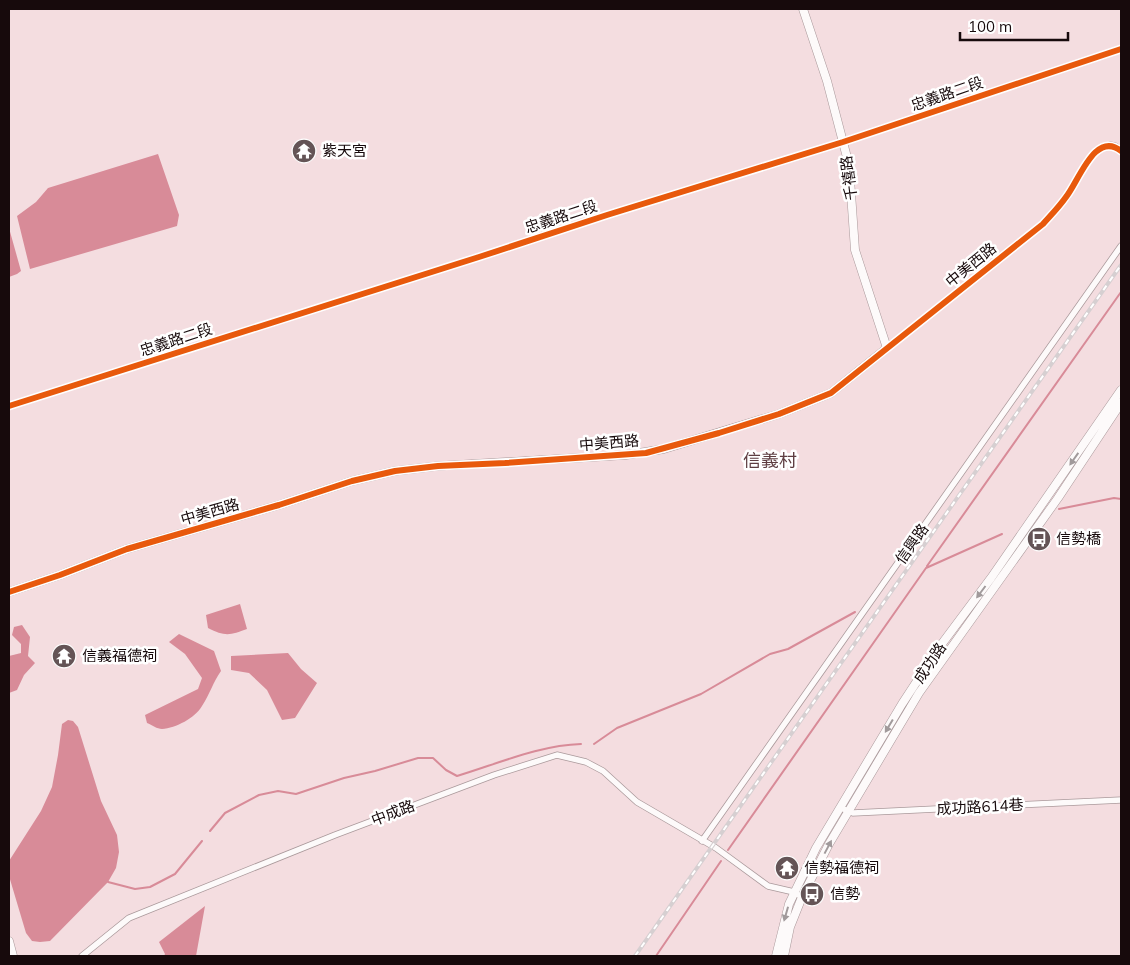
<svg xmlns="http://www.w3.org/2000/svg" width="1130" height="965" font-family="Mulish,'Noto Sans TC',sans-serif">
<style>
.water{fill:#d88b98}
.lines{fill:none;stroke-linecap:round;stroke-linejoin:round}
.stream{stroke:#d88b98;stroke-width:2}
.street-casing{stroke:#aa999b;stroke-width:7}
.secondary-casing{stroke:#aa999b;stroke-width:9}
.street{stroke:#fdfafa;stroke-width:5.5}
.secondary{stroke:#fdfafa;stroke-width:8}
.rail-casing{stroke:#d6cfd1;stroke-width:4}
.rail{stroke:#fff;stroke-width:2;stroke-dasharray:5.5;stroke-linecap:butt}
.cycleway-casing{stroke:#fff;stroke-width:9}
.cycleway{stroke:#e8590c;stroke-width:6}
.oneway{fill:#a19a9b}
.labels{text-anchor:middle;stroke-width:5;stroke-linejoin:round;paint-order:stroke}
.street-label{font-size:15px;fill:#170a0c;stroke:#fff}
.poi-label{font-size:15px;fill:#170a0c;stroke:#fff;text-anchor:start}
.quarter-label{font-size:18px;fill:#5e3d41;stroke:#fff}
</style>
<rect width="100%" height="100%" fill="#f4dde0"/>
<path class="water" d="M158,154L179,215L177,226L30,269L17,216L36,202L48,188Z
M9,228L21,271L17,274L9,277Z
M240,604L247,629C231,635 225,637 208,628L206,615Z
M22,625L30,637L28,656L35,663L24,675L17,690L9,693V656L21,653V644L12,635L14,627Z
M179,634L214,651L221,671C213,682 210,694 202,706C195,718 176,728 162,729C157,729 152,725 147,723L145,715L198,689L202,678L185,654L169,642Z
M288,653L301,669L317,683L295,718L282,720L267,690L249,673L231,670V656Z
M68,720L73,721L78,727L101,801L117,835L119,852L116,868L108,882L50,941L40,942L32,941L26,933L9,876V861L41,811L52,787L58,755L62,724Z
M205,906L196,956H164L165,954L159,942Z"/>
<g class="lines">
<path class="stream" d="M1059,509L1114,498L1121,499
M927,566L1121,292
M594,744L617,728L701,694L770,654L788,649L855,612
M210,831L225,813L259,795L278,791L296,794L344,778L375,771L418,758H433L446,770L457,776C497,764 540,745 581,744
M728,850L926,568L1002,534
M108,882L135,889L150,887L175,874L202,841
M656,956L721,861"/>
<g class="street-casing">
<path id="street" d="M887,348L1043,224L1067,197L1088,160L1097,150L1110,145L1115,146L1121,151
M9,406L479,257L607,215L843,142L1121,49
M841,808L853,813L1121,800
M702,841L1121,246
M82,956L129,918L335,835L494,775L557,755L586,762L603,771L637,802L716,848L768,886L794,892L802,897"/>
</g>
<g class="secondary-casing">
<path id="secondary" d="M9,592L60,575L127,549L279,505L352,481L395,471L438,466L626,455L664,449L779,414L831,393L887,348L855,250L849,165L827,81L803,9
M9,941L13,956
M776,956L789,904L816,848L902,704L938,649L991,578L1121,390
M784,956L790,927L802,897L829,844L919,693L1058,498L1121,403"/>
</g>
<use href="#street" class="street"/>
<use href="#secondary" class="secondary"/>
<g class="rail-casing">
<path id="rail" d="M635,956L1121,265"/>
</g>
<use href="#rail" class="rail"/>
<g class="cycleway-casing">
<path id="cycleway" d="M9,406L479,257L607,215L843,142L1121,49
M9,592L60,575L127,549L279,505L352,481L395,471L438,466L505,463L646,453L719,433L779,414L831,393L1043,224C1051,215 1059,207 1066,197C1079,181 1095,130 1121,151"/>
</g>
<use href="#cycleway" class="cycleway"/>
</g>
<defs><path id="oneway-solid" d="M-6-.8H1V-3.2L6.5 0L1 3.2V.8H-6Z" transform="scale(1.25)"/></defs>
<g class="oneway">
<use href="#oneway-solid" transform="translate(1074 459) rotate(125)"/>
<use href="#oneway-solid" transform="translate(981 592) rotate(127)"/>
<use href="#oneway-solid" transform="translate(889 726) rotate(121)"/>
<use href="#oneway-solid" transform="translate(828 847) rotate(-62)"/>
<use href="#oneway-solid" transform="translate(786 914) rotate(106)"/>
</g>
<defs>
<g id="temple-disc" transform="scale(1.25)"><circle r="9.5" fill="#645456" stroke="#fff"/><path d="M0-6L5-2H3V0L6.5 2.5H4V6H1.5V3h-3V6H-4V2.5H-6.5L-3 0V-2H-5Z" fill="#fff"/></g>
<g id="bus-disc" transform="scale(1.25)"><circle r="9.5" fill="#645456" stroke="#fff"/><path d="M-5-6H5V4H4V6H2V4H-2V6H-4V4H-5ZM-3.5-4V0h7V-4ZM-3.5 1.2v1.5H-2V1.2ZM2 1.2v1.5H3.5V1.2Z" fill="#fff"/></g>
</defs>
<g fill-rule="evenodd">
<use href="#temple-disc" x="304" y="151"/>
<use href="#bus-disc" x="1039" y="539"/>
<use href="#temple-disc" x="64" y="656"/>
<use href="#temple-disc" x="787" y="868"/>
<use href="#bus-disc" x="812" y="894"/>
</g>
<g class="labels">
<g class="street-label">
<text transform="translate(947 94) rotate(-19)" y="5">忠義路二段</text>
<text transform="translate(849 178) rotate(-97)" y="5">千禧路</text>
<text transform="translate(561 217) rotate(-18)" y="5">忠義路二段</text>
<text transform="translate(971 265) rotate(-39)" y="5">中美西路</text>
<text transform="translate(176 340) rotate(-18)" y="5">忠義路二段</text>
<text transform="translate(609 443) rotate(-5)" y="5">中美西路</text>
<text transform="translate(210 512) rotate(-16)" y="5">中美西路</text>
<text transform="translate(912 544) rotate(-55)" y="5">信興路</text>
<text transform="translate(930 663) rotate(-56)" y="5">成功路</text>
<text transform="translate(980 807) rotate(-3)" y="5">成功路614巷</text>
<text transform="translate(393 813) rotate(-21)" y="5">中成路</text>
</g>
<g class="poi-label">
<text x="322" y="156">紫天宮</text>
<text x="1056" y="544">信勢橋</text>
<text x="82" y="661">信義福德祠</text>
<text x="804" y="873">信勢福德祠</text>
<text x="830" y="899">信勢</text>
</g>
<g class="quarter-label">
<text x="770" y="467">信義村</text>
</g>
</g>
<rect width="1130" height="965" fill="none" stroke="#170a0c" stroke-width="20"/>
<path d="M960 32v8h108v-8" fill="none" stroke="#170a0c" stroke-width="2.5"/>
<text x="968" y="32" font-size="15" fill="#170a0c" stroke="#ffffff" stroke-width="4" paint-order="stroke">100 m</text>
</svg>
